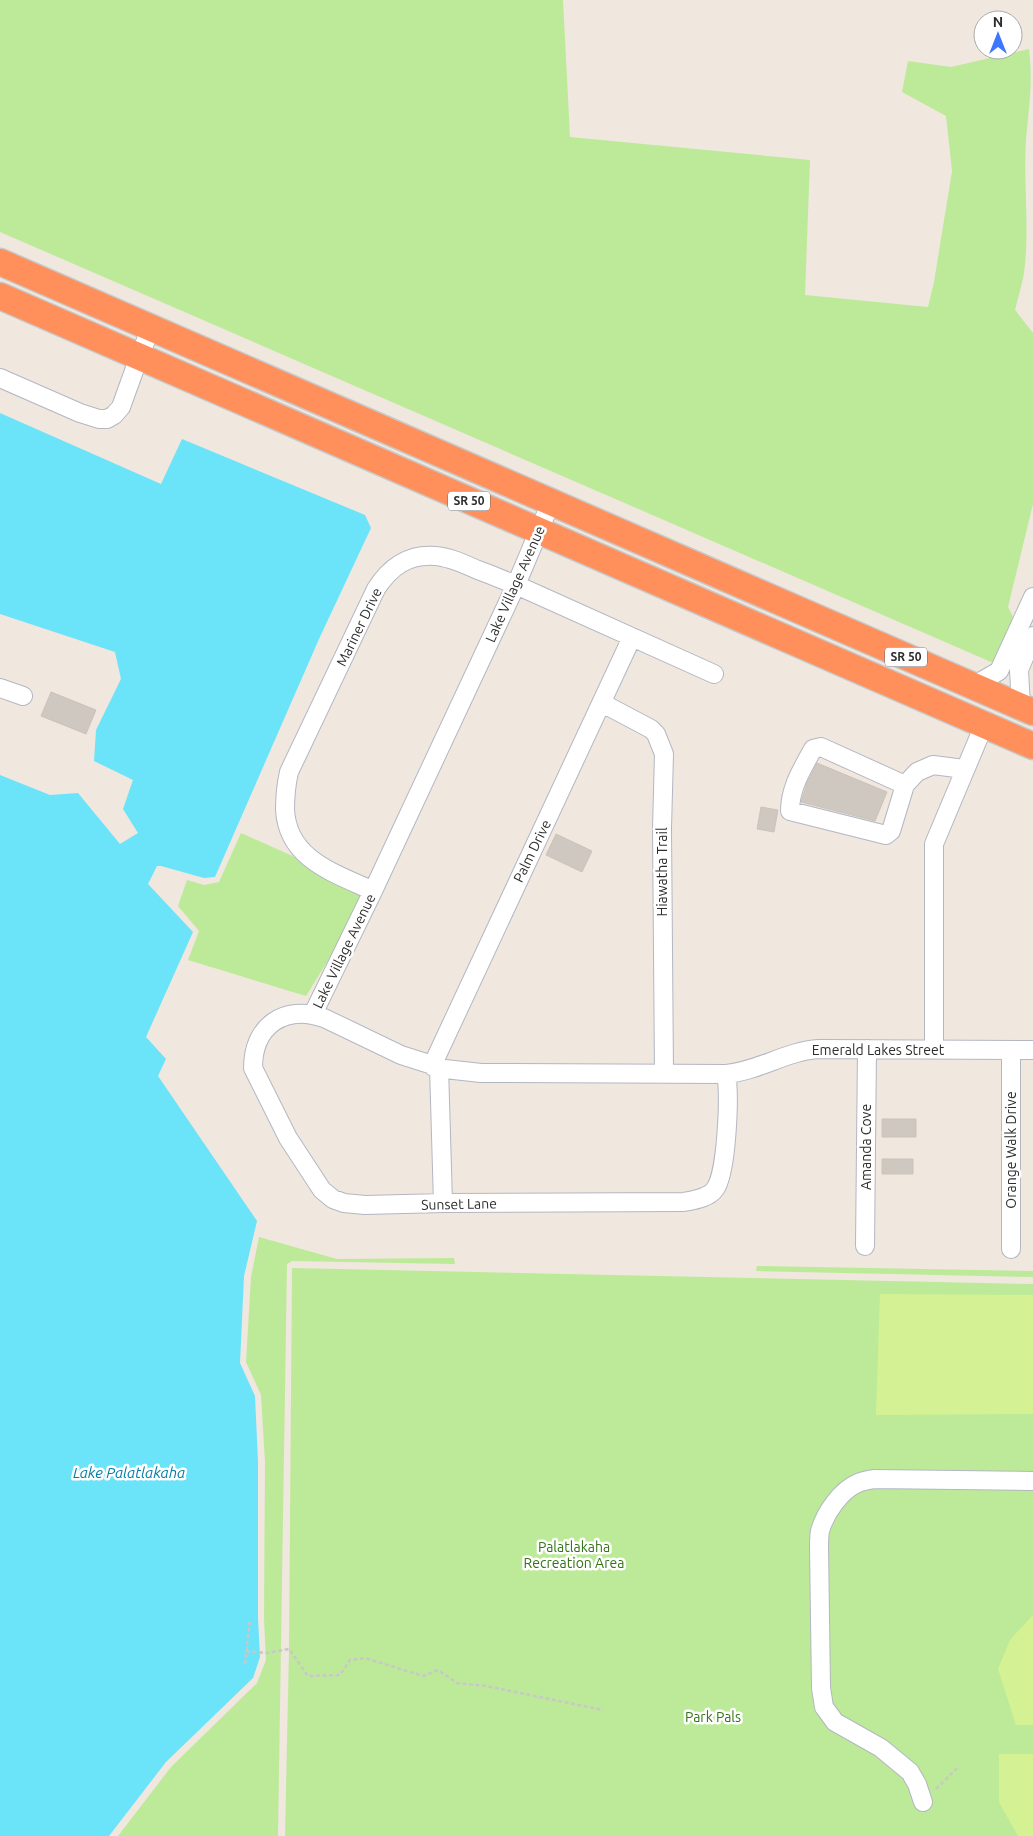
<svg xmlns="http://www.w3.org/2000/svg" width="1033" height="1836" font-family="Ubuntu,sans-serif">
<style>
.green{fill:#bdea98}
.pitch{fill:#d4f293}
.water{fill:#6be3f9}
.building{fill:#cfc8c0;stroke:#ccc3b8}
.lines{fill:none;stroke-linecap:round;stroke-linejoin:round}
.minor-casing{stroke:#b3b7c2;stroke-width:20}
.highway-casing{stroke:#c8c8c8;stroke-width:29}
.path{stroke:#c8c8c8;stroke-width:2.5;stroke-dasharray:4 2.5;stroke-linecap:butt}
.minor{stroke:#fff;stroke-width:18}
.highway{stroke:#ff905b;stroke-width:26}
.labels{text-anchor:middle;stroke-width:5;stroke-linejoin:round;paint-order:stroke}
.shield{fill:#fff;stroke:#6c6c6c;stroke-width:1}
.shield-label{font-size:12px;font-weight:bold;fill:#2d2d2d}
.street-label{font-size:14px;fill:#2d2d2d;stroke:#fff}
.park-label{font-size:14px;fill:#337315;stroke:#fff}
.water-label{font-size:15px;font-style:italic;fill:#037fa5;stroke:#fff}
</style>
<rect width="100%" height="100%" fill="#f0e7df"/>
<path class="green" d="M0,0H563L570,137L810,160L805,295L928,307L934,282L952,171L946,116L902,92L908,61L951,67L1029,49C1033,82 1029,107 1026,139C1023,184 1030,229 1024,273C1022,285 1018,298 1015,310L1033,333V504L1008,607L1016,623L998,665L0,232Z
M241,833L297,858L318,874L363,896L345,933L306,996L188,960L199,931L178,906L187,880L204,885L219,882Z
M259,1237L337,1259L454,1258L455,1264L292,1261L287,1264L278,1836H118L171,1767L257,1683L266,1660L264,1619L265,1462L261,1395L246,1362L251,1277Z
M757,1266L1033,1271V1277L756,1271Z
M292,1268L1033,1284V1836H285L289,1649Z"/>
<path class="pitch" d="M880,1294L1033,1295V1414L876,1415Z
M1033,1615V1725H1016L998,1669L1010,1640Z
M999,1754H1033V1836H1018L999,1802Z"/>
<path class="water" d="M0,413L161,484L182,439L365,515L371,528L319,639L215,877L204,878L161,866H157L148,884L193,932L146,1037L166,1059L158,1076L257,1221L244,1276L240,1363L255,1396L258,1462V1619L260,1657L253,1678L166,1762L109,1836H0V775L50,795L78,793L120,844L138,833L123,809L133,780L94,761L96,730L121,679L115,652L0,614Z"/>
<path class="building" d="M51,692L96,710L86,734L41,716Z
M817,763L887,792L875,821L801,802L807,783Z
M761,807L778,810L774,832L757,829Z
M556,834L592,851L582,872L546,855Z
M882,1119H916V1137H882Z
M882,1159H913V1174H882Z"/>
<g class="lines">
<g class="minor-casing">
<path id="minor" d="M0,378L80,413L99,419H107L114,415L121,407L139,357L151,328
M973,686L999,671L1033,597
M0,688L23,696
M602,703L651,729L656,734L664,754L662,828L664,1074
M1021,707L1019,670L1033,636
M905,785L821,747L813,749C802,769 790,788 790,811L886,835L891,831L905,785L917,772L933,765L964,769
M373,891C335,873 288,860 285,810C285,797 286,785 289,772L376,589C390,567 408,554 435,556C450,557 464,564 478,570C497,577 516,585 534,593C594,620 654,647 714,674
M313,1014L373,891L516,585L551,502
M934,1050V844L984,725
M1011,1050V1249
M432,1066L632,637
M439,1067L443,1203
M726,1074C730,1094 727,1173 715,1189C709,1198 694,1200 684,1202L443,1203L365,1205L344,1203L333,1199L322,1190L288,1138L253,1068C253,1026 284,1004 324,1018L401,1055L445,1069L481,1073L726,1074C759,1071 786,1051 819,1049L1033,1050
M865,1246L867,1049
M923,1802L917,1784L910,1772L881,1748L835,1722L824,1707L821,1688L819,1547C819,1542 819,1536 820,1531C825,1513 841,1490 858,1483C863,1481 869,1480 874,1479L1033,1481"/>
</g>
<g class="highway-casing">
<path id="highway" d="M0,262L1033,712
M0,296L1033,746"/>
</g>
<path class="path" d="M246,1651L266,1653L289,1649L308,1676L340,1675L350,1660L365,1658L423,1676L438,1670L457,1683L486,1686L603,1710
M245,1664L250,1619
M936,1789L958,1767"/>
<use href="#minor" class="minor"/>
<use href="#highway" class="highway"/>
</g>
<g class="labels">
<g class="shield">
<rect x="448" y="491.5" width="42" height="19" rx="4"/>
<rect x="885" y="647.5" width="42" height="19" rx="4"/>
</g>
<g class="shield-label">
<text x="469" y="505">SR 50</text>
<text x="906" y="661">SR 50</text>
</g>
<g class="street-label">
<text transform="translate(515 584) rotate(-66)" y="5">Lake Village Avenue</text>
<text transform="translate(359 627) rotate(-64)" y="5">Mariner Drive</text>
<text transform="translate(532 851) rotate(-64)" y="5">Palm Drive</text>
<text transform="translate(662 872) rotate(-90)" y="5">Hiawatha Trail</text>
<text transform="translate(344 951) rotate(-64)" y="5">Lake Village Avenue</text>
<text x="878" y="1055">Emerald Lakes Street</text>
<text transform="translate(866 1147) rotate(-90)" y="5">Amanda Cove</text>
<text transform="translate(1011 1150) rotate(-90)" y="5">Orange Walk Drive</text>
<text transform="translate(459 1204) rotate(-1)" y="5">Sunset Lane</text>
</g>
<g class="park-label">
<text x="574" y="1552">Palatlakaha<tspan x="574" dy="16">Recreation Area</tspan></text>
<text x="713" y="1722">Park Pals</text>
</g>
<g class="water-label">
<text x="129" y="1478">Lake Palatlakaha</text>
</g>
</g>
<g transform="translate(998 35)"><circle r="24" fill="#ffffff" stroke="#ababab"/>
<path d="M0-4L9 19L0 12L-9 19Z" fill="#3d77ff"/>
<text y="-8" font-size="14" font-weight="bold" text-anchor="middle" fill="#2d2d2d">N</text>
</g>
</svg>
